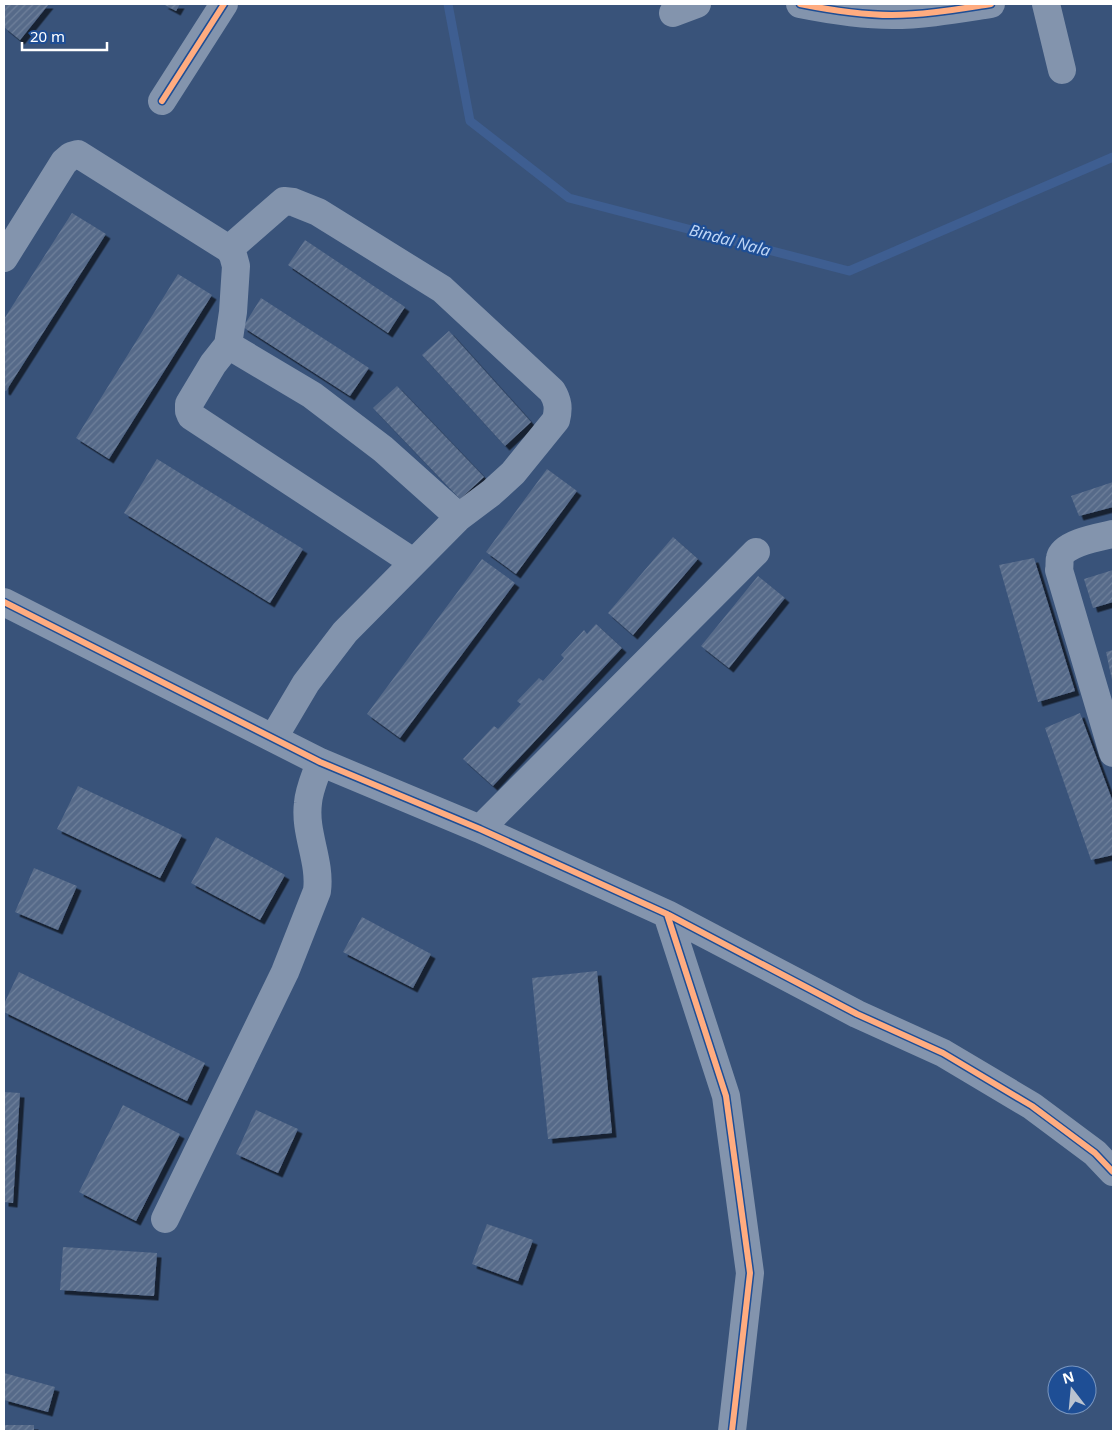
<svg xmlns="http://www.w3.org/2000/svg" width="1117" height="1435" font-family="'Noto Sans',sans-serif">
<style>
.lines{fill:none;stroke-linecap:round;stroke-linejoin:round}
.stream{stroke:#3e5e91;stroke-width:9}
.building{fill:url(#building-hatch);filter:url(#shadow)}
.minor{stroke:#8394ad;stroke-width:28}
.cycleway-casing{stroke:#1e4e95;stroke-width:9}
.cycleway{stroke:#ffac80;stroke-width:6}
.labels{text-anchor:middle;stroke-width:4.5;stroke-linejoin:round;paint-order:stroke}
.water-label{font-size:16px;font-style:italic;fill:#bed5f5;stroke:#1e4e95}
</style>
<defs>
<pattern id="building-hatch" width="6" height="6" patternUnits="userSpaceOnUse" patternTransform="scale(1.25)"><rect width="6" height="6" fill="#566a89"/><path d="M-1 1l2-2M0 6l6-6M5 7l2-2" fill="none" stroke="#6f809b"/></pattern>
<filter id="shadow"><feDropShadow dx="4.5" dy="4.5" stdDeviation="0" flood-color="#0009"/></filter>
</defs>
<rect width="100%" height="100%" fill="#39537a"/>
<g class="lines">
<path class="stream" d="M448,4L470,121L569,198L849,271L1113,157"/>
</g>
<path class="building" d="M4,4H49L20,40L4,27Z
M163,4H180L176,11Z
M72,213L106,234L6,391L4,390V319Z
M305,240L405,307L388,333L288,265Z
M178,274L212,295L109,459L76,438Z
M261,298L369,368L350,396L243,327Z
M449,331L531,422L505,446L422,355Z
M397,386L484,477L460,499L373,408Z
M157,459L303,549L270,603L124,513Z
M547,469L577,491L516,574L486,552Z
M1113,482V507L1079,516L1071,496Z
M673,537L698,559L633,635L608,613Z
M1034,558L1075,691L1038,702L999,565Z
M482,559L515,583L400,738L367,714Z
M1113,570V602L1093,608L1084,579Z
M758,576L785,598L729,668L701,646Z
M596,624L622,648L493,786L463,759L494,726L498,729L521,704L517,701L539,678L543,681L564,658L561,655L584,630L587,634Z
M1113,650V680H1112L1106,652Z
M1080,713L1113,802V855L1091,860L1045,728Z
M78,786L182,835L160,878L57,829Z
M216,837L285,875L260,920L191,883Z
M34,868L77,886L58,930L15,912Z
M362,917L431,954L413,988L343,952Z
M597,971L612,1133L548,1139L532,978Z
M19,972L205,1063L187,1101L4,1012V1004Z
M4,1092L20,1093L13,1203L4,1202Z
M123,1105L180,1134L136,1221L79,1192Z
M256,1110L298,1129L278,1173L236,1154Z
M487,1224L533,1240L518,1281L472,1264Z
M63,1247L157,1253L154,1296L60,1290Z
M4,1373L55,1387L48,1412L4,1400Z
M4,1425H34V1431H4Z"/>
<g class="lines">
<path class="minor" d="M800,4C830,10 861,15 892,15C925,15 958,9 991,4
M1046,4L1062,70
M673,13L697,4
M162,101L224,4
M229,249L284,201L293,202L318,212L442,289L552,391C558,401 559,408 556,420L513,473L491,493L459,517
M4,258L64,162L71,156L78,154L229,249L233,255L236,266L233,312L228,345
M1113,534C1100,537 1063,543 1060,558C1059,561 1060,566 1059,570L1113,753
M4,602L320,762L480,829L667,914L857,1014L943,1053L1032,1106L1095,1153L1113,1172
M274,737L306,683L345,632L459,517L383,449L312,395L228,345L213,364L189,404V411L191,416L413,562
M480,829L756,552
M667,914L726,1096L750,1273L732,1431
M165,1219L285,972L317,891C321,861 304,833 308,803C309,789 316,775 320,762"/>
<g class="cycleway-casing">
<path id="cycleway" d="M800,4C830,10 861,15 892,15C925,15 958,9 991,4
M162,101L224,4
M4,602L320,762L480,829L667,914L857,1014L943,1053L1032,1106L1095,1153L1113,1172
M667,914L726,1096L750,1273L732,1431"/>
</g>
<use href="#cycleway" class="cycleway"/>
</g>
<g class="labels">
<g class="water-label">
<text transform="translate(730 240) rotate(15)" y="6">Bindal Nala</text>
</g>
</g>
<rect width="1117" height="1435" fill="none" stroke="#ffffff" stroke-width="10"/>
<g transform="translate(1072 1390) rotate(344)"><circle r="24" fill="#1e4e95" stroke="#7895bf"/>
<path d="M0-4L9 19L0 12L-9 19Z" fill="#bac3d0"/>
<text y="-8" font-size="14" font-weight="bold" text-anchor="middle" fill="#ffffff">N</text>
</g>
<path d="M22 42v8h85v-8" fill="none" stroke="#ffffff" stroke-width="2.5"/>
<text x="30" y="42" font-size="15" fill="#ffffff" stroke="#1e4e95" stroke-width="4" paint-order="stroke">20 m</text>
</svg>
